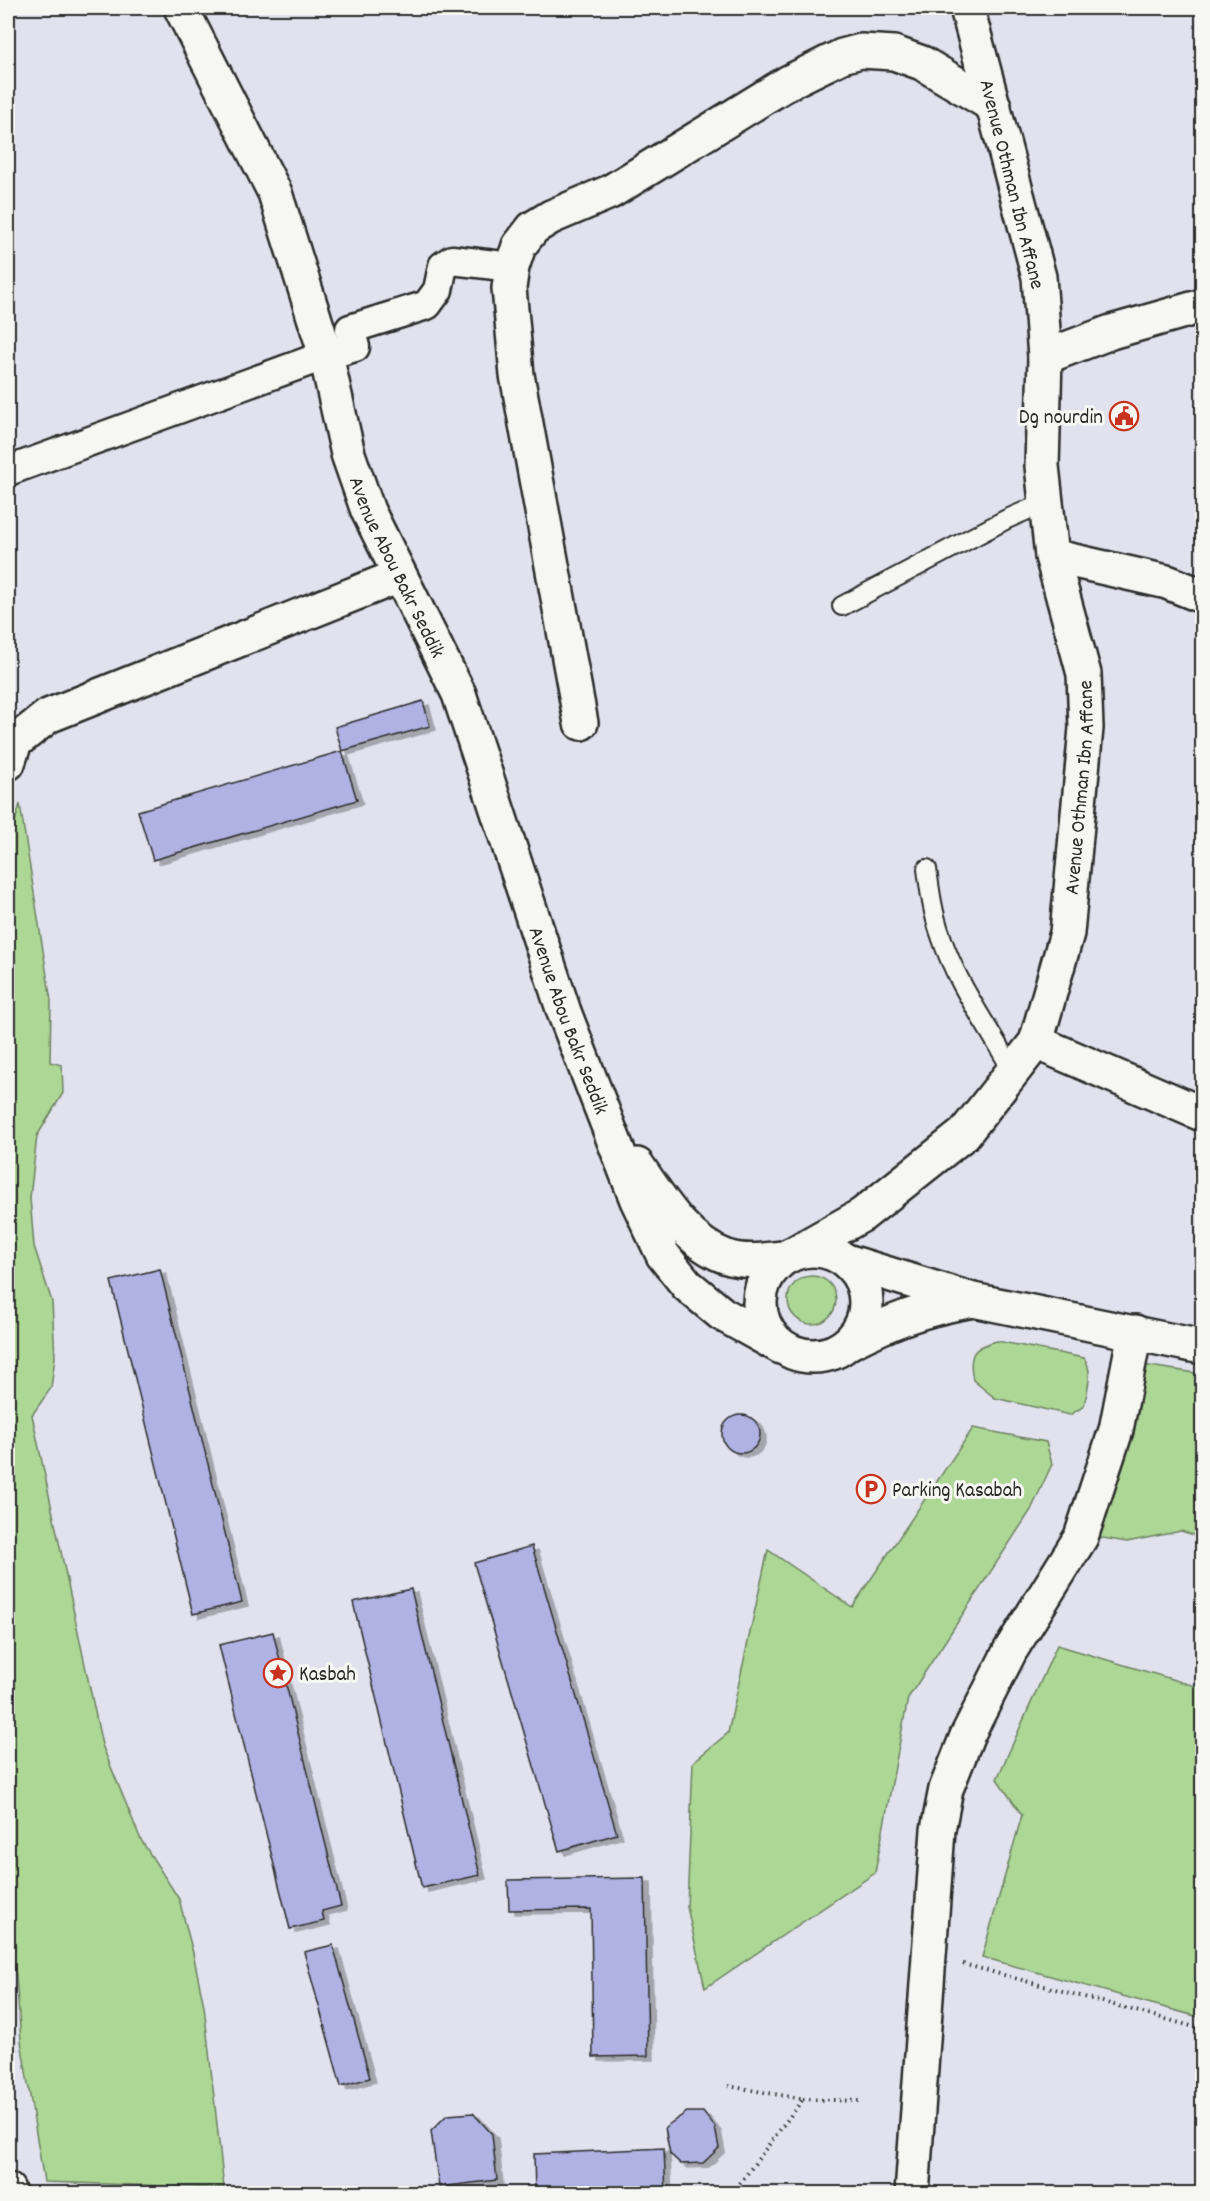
<svg xmlns="http://www.w3.org/2000/svg" width="1210" height="2201" font-family="Dekko,sans-serif">
<style>
.green{fill:#acd795;stroke:#6c8160;stroke-width:1.5}
.building{fill:#afb2e3;stroke:#2b2b2b;stroke-width:1.5;filter:url(#shadow)}
.lines{fill:none;stroke-linecap:round;stroke-linejoin:round}
.service-casing{stroke:#2b2b2b;stroke-width:22}
.pedestrian-casing{stroke:#2b2b2b;stroke-width:33}
.minor-casing{stroke:#2b2b2b;stroke-width:38}
.tertiary-casing{stroke:#2b2b2b;stroke-width:38}
.path{stroke:#2b2b2b;stroke-width:4;stroke-dasharray:1.5 4.5;stroke-linecap:butt}
.service{stroke:#f6f6f2;stroke-width:18}
.pedestrian{stroke:#f6f6f2;stroke-width:28}
.minor{stroke:#f6f6f2;stroke-width:33}
.tertiary{stroke:#f6f6f2;stroke-width:33}
.labels{text-anchor:middle;stroke-width:6;stroke-linejoin:round;paint-order:stroke}
.street-label{font-size:21px;fill:#2b2b2b;stroke:#f6f6f2}
.poi-label{font-size:21px;fill:#2b2b2b;stroke:#f6f6f2;text-anchor:start}
</style>
<defs>
<filter id="shadow"><feDropShadow dx="6" dy="4" stdDeviation="0" flood-color="#0004"/></filter>
</defs>
<rect width="100%" height="100%" fill="#e1e2ee"/>
<filter id="ink" filterUnits="userSpaceOnUse"><feTurbulence type="fractalNoise" baseFrequency=".0167" numOctaves="2"/><feDisplacementMap in="SourceGraphic" scale="12" xChannelSelector="R" yChannelSelector="G"/><feConvolveMatrix kernelMatrix="1 2 1 2 8 2 1 2 1" color-interpolation-filters="sRGB"/></filter>
<g filter="url(#ink)">
<path class="green" d="M20,804L51,1001L50,1062L62,1065L63,1093L37,1136L30,1198L34,1246L52,1302L55,1357L51,1388L32,1415L102,1745L141,1840L179,1899L193,1953L204,2006L224,2188L44,2182L21,2041L16,1976L8,1934V847Z
M788 1300a24 24 0 1 1 48 0a24 24 0 1 1-48 0Z
M997,1341L1084,1358C1094,1371 1087,1391 1084,1406L1070,1415L995,1398L973,1380C968,1355 972,1347 997,1341Z
M1143,1365L1202,1374V1538L1181,1531L1127,1542L1096,1537Z
M973,1428L1046,1442L1052,1464L1031,1510L908,1698L875,1873L705,1988L687,1907L693,1762L728,1733L768,1550L852,1607Z
M1057,1645L1202,1688V2018L982,1957L1022,1815L997,1779Z"/>
<path class="building" d="M423,701L430,726L342,751L335,727Z
M342,751L357,800L153,860L138,811Z
M160,1269L242,1602L193,1614L111,1281Z
M722 1434a19 19 0 1 1 38 0a19 19 0 1 1-38 0Z
M532,1546L617,1834L559,1851L474,1563Z
M411,1589L480,1875L422,1888L353,1602Z
M273,1632L341,1906L322,1911L324,1921L290,1929L219,1645Z
M645,1878L648,2056L593,2057L591,1909L509,1910L508,1880Z
M333,1945L370,2078L341,2086L304,1952Z
M687,2112H703L715,2127L719,2148L703,2163L681,2164L670,2154L665,2127Z
M473,2113L492,2134L497,2180L439,2187L431,2131L447,2115Z
M664,2148L666,2194H535L534,2154Z"/>
<g class="lines">
<g class="service-casing">
<path id="service" d="M842,606L1007,519L1046,502
M927,869C930,892 933,914 941,936C957,986 990,1028 1014,1074"/>
</g>
<g class="pedestrian-casing">
<path id="pedestrian" d="M8,471L326,355L355,347L350,329L427,305L438,290L443,266L452,260L512,267"/>
</g>
<g class="minor-casing">
<g id="minor">
<path d="M1045,357L1111,332L1202,306"/>
<path d="M1052,556L1167,582L1202,596"/>
<path d="M581,723L517,375L509,288L512,267L519,246L533,228L551,217L610,192L789,82L842,56L861,51L894,53L922,63L994,106"/>
<path d="M8,763L15,742L48,716L399,576"/>
<path d="M1036,1042L1202,1114"/>
<path id="s1" d="M798,1251L862,1215L964,1134L1036,1042L1067,933L1086,728L1084,674L1052,556L1042,466L1045,357L1039,277L967,8"/>
<path d="M8,2190V2191"/>
<path d="M912,2194L938,1830L946,1789L967,1736L1010,1651L1081,1537L1116,1430L1135,1332"/>
</g>
</g>
<g class="tertiary-casing">
<g id="tertiary">
<path id="s2" d="M181,8L275,193L326,355L348,454L368,511L459,694L564,1012L637,1200L663,1255L687,1285L722,1314L781,1347"/>
<path d="M637,1165C660,1198 686,1243 727,1257C745,1263 765,1260 783,1258"/>
<circle cx="813" cy="1303" r="53"/>
<path d="M846,1261L973,1300L1202,1347"/>
<path d="M850,1342C894,1320 920,1310 968,1301"/>
</g>
</g>
<path class="path" d="M963,1964L1202,2029
M728,2086L803,2099L732,2194
M803,2099L860,2101
M41,2192L79,2194"/>
<use href="#service" class="service"/>
<use href="#pedestrian" class="pedestrian"/>
<use href="#minor" class="minor"/>
<use href="#tertiary" class="tertiary"/>
</g>
</g>
<defs>
<g id="civic-ring" transform="scale(1.5)"><circle r="9.5" fill="#f6f6f2" stroke="#c8321e" stroke-width="1.5"/><path d="M-.6-6.5H3V-4.5H.6V-3L4-1V1h2V6H-6V1h2V-1L-.6-3ZM-1.2 2.5V6h2.4V2.5Z" fill="#c8321e"/></g>
<g id="parking-ring" transform="scale(1.5)"><circle r="9.5" fill="#f6f6f2" stroke="#c8321e" stroke-width="1.5"/><path d="M-3.5-5.5H1a3.5 3.5 0 0 1 0 7H-1V5.5H-3.5ZM-1-3.4V-.6H.8a1.4 1.4 0 0 0 0-2.8Z" fill="#c8321e"/></g>
<g id="sight-ring" transform="scale(1.5)"><circle r="9.5" fill="#f6f6f2" stroke="#c8321e" stroke-width="1.5"/><path d="M0-6L1.8-2.2L6-1.7L2.9 1.2L3.7 5.4L0 3.3L-3.7 5.4L-2.9 1.2L-6-1.7L-1.8-2.2Z" fill="#c8321e"/></g>
</defs>
<g fill-rule="evenodd">
<use href="#civic-ring" x="1124" y="416"/>
<use href="#parking-ring" x="871" y="1489"/>
<use href="#sight-ring" x="278" y="1673"/>
</g>
<g class="labels">
<g class="street-label">
<text transform="translate(1013 184) rotate(76)" y="7">Avenue Othman Ibn Affane</text>
<text dy="7" stroke="none"><textPath href="#s2" startOffset="602">Avenue Abou Bakr Seddik</textPath></text>
<text dy="7" stroke="none"><textPath href="#s1" startOffset="580">Avenue Othman Ibn Affane</textPath></text>
<text dy="7" stroke="none"><textPath href="#s2" startOffset="1088">Avenue Abou Bakr Seddik</textPath></text>
</g>
<g class="poi-label">
<text x="1103" y="423" text-anchor="end">Dg nourdin</text>
<text x="892" y="1496">Parking Kasabah</text>
<text x="299" y="1680">Kasbah</text>
</g>
</g>
<rect width="1210" height="2201" fill="none" stroke="#f6f6f2" stroke-width="30"/>
<rect x="15" y="15" width="1180" height="2171" fill="none" stroke="#2b2b2b" stroke-width="2" filter="url(#ink)"/>
</svg>
